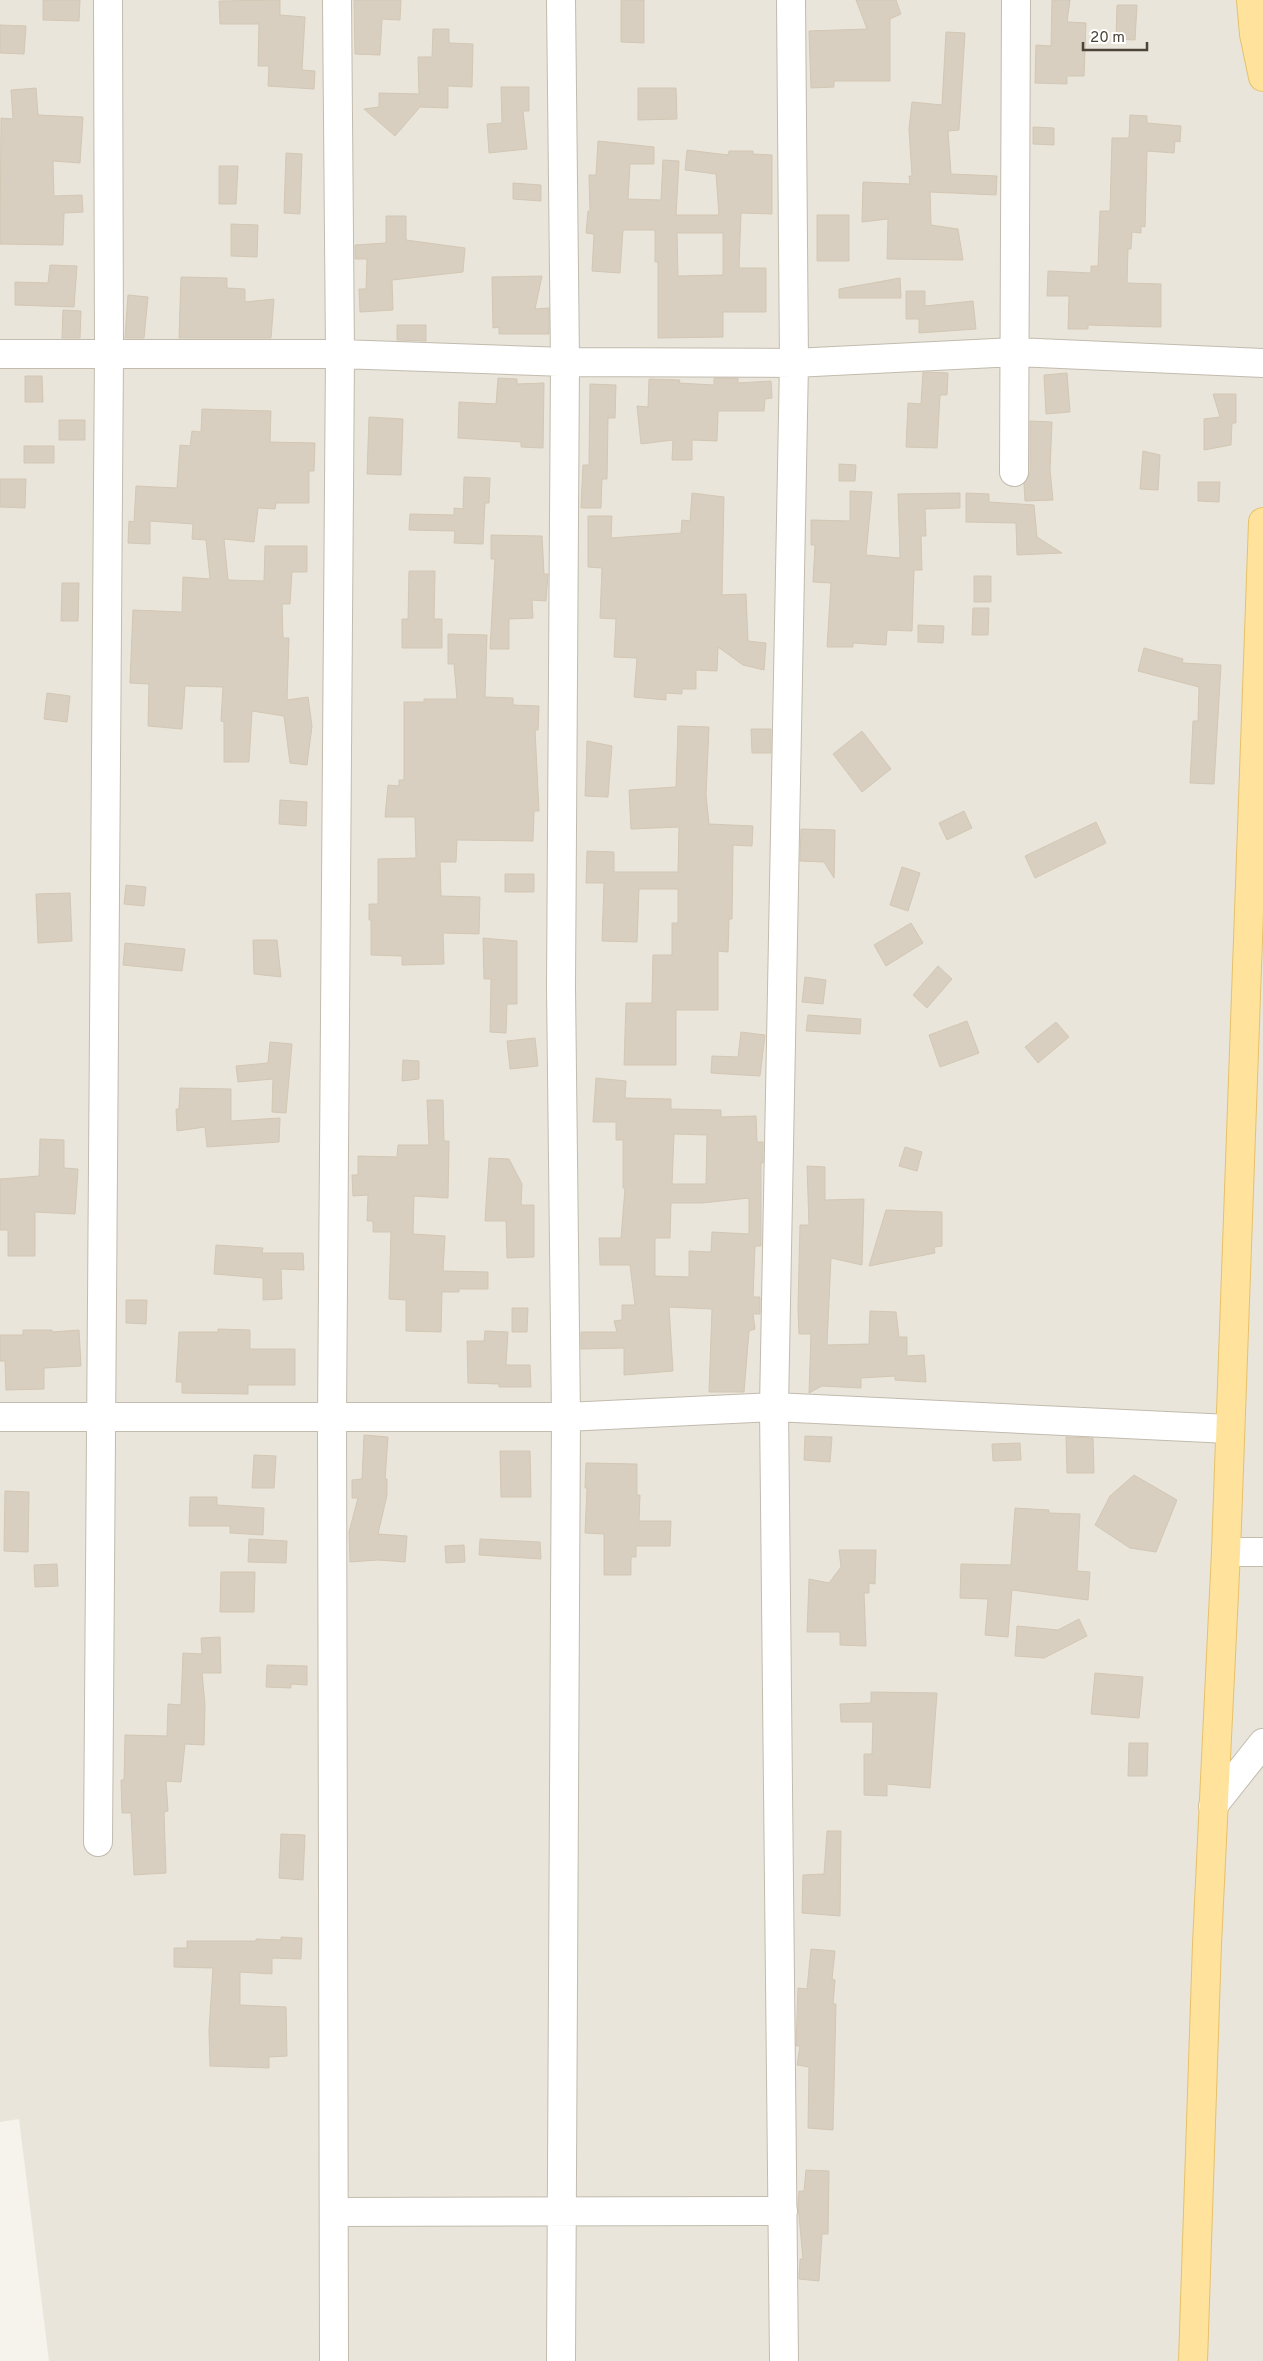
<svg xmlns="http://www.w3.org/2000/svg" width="1263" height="2361" font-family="Overpass,sans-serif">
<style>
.residential{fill:#eae5da}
.building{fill:#d8cfc1;stroke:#d3c7b4;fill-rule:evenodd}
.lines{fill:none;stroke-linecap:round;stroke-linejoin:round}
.minor-casing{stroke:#c2bbae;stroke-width:30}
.major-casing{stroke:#e6c16a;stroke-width:30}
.minor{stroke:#fff;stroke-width:28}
.major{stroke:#ffe39c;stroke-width:28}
</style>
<rect width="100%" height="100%" fill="#f6f3ec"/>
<path class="residential" d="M0,0H1263V2361H49L19,2119L0,2122Z"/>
<path class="building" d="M43,0H80L79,21L43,20Z
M280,0V15L305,17L302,70L315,71L314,89L268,86L269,66H258L259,24H220L219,1Z
M354,0H401L400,20L382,19L380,55L355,54Z
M621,0H644V43L621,42Z
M856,0H896L901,14L890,19V81H834V87L811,88L809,31L867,29Z
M1052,0H1070L1067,22L1086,23L1084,76H1067V84L1035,83L1036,45L1051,46Z
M1117,5H1137L1135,40L1116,39Z
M0,25L26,26L24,54L0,53Z
M433,29H449V43L473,44L472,87L448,86V108L420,107L395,136L364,109L379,107V93L419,94L418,57H432Z
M946,32L965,33L959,130L948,131L951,174L997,176L996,195L930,192L931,225L958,229L963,260L887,259L888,219L862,222L863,182L910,184L909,176H912L909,129L912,102L942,105Z
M501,87H529V111H523L527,149L489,153L487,124L502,123Z
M36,88L38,115L83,117L80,163L53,161L54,196L82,195L83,212L64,213L63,245L0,244L1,118L13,119L11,90Z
M638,88H676L677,119L638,120Z
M1130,115L1147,116V123L1181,126L1180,142L1175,141L1174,153L1147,151L1145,227L1141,226V233L1132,232L1131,249H1128L1127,283L1161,284V327L1088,325V329H1068L1069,296H1047L1048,271L1091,273V266H1098L1100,211H1110L1112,138H1129Z
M1033,127L1054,128V145L1033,144Z
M598,141L654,147V164H630L628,199L661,200L663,160L679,161L676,215H719L716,174L685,170L687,150L728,155L729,151H753V154L772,155V214L741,213L739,268H766V312H723V337L658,338V262H655V230H623L620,273L592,271L594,234L586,233L588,211H590L589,175H596ZM677,233H723V275L678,276Z
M286,153L302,154L300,214L284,213Z
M219,166H238L236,204H219Z
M513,183L541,185V201L513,199Z
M817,215H849V261H817Z
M386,216H406V240L465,248L463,272L392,280L393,310L360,312L359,289H366L367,259H355V245L386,243Z
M231,224L258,225L257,257L231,256Z
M50,265L77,266L74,307L15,305V282L48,283Z
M542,276L535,309L549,308V334H499V327L493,328L492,277Z
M181,277L227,278V288L245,289V302L274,299L271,338H179Z
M900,278L901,298H839V289Z
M906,291H925V306L973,301L976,329L919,333V319H906Z
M128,295L148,297L144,338H125Z
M63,310L81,311L80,338H62Z
M397,325H426V341L397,340Z
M923,372L948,373L947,395H940L937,448L906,447L908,403L921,404Z
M1067,373L1070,412L1046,414L1044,375Z
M25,376H42L43,402H25Z
M498,378L517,379V384L544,383L543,448L521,447V442L458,438L459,402L496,404Z
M714,378H738V383L771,381L772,398L765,399L764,411H718L717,441L692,440V460H672L673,440L641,444L637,406L648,407L649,379L680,380L679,383L714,385Z
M590,384L616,385L615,418H608L607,479H602L601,508H581L583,465H589Z
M1213,394H1236V423H1232L1231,445L1204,450V419L1220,417Z
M202,409L271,411L270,442L315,443L314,471H309V503H276L275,509L258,508L254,542L224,539L228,580L264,581L265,546H307V572H292L290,604H282L283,638H289L287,700L308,697L312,726L307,765L290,763L284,716L252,711L249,762H224V722L221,721L223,687L185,686L182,729L148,726L149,684L130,683L133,610L182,612L183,577L210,579L206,540L192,539L193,524L150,521V544L128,543L129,521L134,522L136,486L177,488L180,445L190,446L192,431L201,432Z
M369,417L403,419L401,475L367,474Z
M59,420H85V440H59Z
M1030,421L1052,422L1050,470L1053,500L1025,501L1024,484L1030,472Z
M24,446H54V463H24Z
M1143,451L1160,455L1158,490L1140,489Z
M839,464L856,465L855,481H839Z
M464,477L490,478L489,503H485L483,544L454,543L455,531L409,530L410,514L454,515V508L463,509Z
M0,479H26L25,508L0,507Z
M1198,482H1220L1219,502L1198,501Z
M850,491L872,492L866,555L900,558L898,494L960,493V508L925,509L926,536H921L922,570H914L912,631L887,630L886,645L853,643V647H827L831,583L813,582L815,545H811V520L850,521Z
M692,493L724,497L722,595L746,594L748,641L766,643L764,670L743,665L718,647L717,671L696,670V689H682V694L666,693V700L634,697L637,658L614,657L616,619L600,618L602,568L588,567V516H612L611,538L681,533L682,520L690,521Z
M966,493L989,494V502L1034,505L1037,537L1062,553L1017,555L1016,523L966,522Z
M491,535L542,536L544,574H548L546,601L532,600L533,618L509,619V649H490L495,559H491Z
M409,571H435L434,619H442V648H402V619H408Z
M974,576H991V602H974Z
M62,583H79L78,621H61Z
M973,608H989L988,635H972Z
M918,625L944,626L943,643L918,642Z
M448,634L487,635L485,697L513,698V705L539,706L538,730H535L539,811H534L533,841L457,840L456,862H440L441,896L480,897L479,934L443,933L444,964L402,965V956L371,955V920H369V904H378V859L416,858L415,817H385L388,785L399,786V780H404V702H424V699H457L454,664H448Z
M1144,648L1183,659L1182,663L1221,665L1214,784L1190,783L1193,721H1198L1199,687L1138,671Z
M47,693L70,696L67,722L44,719Z
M678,726L709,727L706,795L709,824L753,826L752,846L733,845L732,919H729L728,952L718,951V1010H676V1065H624L626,1003H652L653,955H672V923H678V889H639L637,942L602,941L604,883H586L587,851L614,852V872H678L679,827L631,829L629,790L676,787Z
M751,729H771V753H752Z
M862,731L891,769L862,792L833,754Z
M587,741L612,746L608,797L585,796Z
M280,800L307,802L306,826L279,824Z
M964,811L972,828L947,840L939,823Z
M1096,822L1106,843L1035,878L1025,856Z
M801,829L835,830L834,878L824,862L800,861Z
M902,867L920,873L908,911L890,905Z
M505,874H534V892H505Z
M126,885L146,887L144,906L124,904Z
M70,893L72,941L38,943L36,894Z
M911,923L923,943L886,966L874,945Z
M483,938L517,941V1004H507L506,1033L490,1032L491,979H484Z
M253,940H277L281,977L254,974Z
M125,943L185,949L182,971L123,965Z
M938,966L952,979L927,1008L913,995Z
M805,977L826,980L823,1004L802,1002Z
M808,1015L861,1019L860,1034L806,1031Z
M967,1021L979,1053L940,1067L929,1035Z
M1056,1022L1069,1037L1038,1063L1025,1047Z
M741,1032L765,1035L760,1076L711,1073L712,1056L738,1057Z
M535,1038L538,1066L510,1069L507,1041Z
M270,1042L292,1044L286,1113L272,1112L273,1079L238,1082L236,1066L268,1063Z
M403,1060L419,1061V1079L402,1081Z
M596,1078L626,1081L625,1098L671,1099V1109L721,1110V1117L756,1116L757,1142H763V1163H761V1246H755L753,1297H760V1314H753L755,1329L749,1331L744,1392H709L712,1309L669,1307L673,1371L624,1375V1348L581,1349V1332H617L614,1321L622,1320V1305H635L630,1265H600L599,1238H621L625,1188H623V1140H616V1122H593ZM674,1134L707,1135L706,1184H672ZM749,1198V1234L712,1232L711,1252L689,1251V1277L655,1276V1238H670L671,1203H702Z
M180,1088L231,1089V1121L280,1118L279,1142L207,1147L205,1127L177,1131L176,1109H179Z
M427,1100H443L444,1141H449L448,1198L414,1196L413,1234L445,1236L443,1271L488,1272V1289H459V1292H442L441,1332L406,1331V1300L389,1299L391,1232H373V1221H367L368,1195L353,1196L352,1175H358V1156L397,1157L398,1145H429Z
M40,1139L64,1140V1168L78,1169L75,1214L35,1212V1256H8V1230H0V1179L39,1176Z
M905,1147L922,1152L917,1171L899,1166Z
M489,1158L509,1159L522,1184L521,1205H534V1257L507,1258L506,1221H485Z
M807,1166L825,1167V1200L864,1199L862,1265L831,1258L827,1345L869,1344L870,1311L896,1312L899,1337H907V1356L924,1355L926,1382L895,1380V1376L861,1378V1388L822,1386L809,1393L811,1334H799L798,1308L800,1225H809Z
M886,1210L942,1212V1246L934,1247L935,1253L869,1266Z
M216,1245L263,1248L262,1253H303L304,1270L281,1269L282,1299L263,1300V1278L214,1274Z
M126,1300H147L146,1324L126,1323Z
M512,1308H528L527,1332H512Z
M218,1329L250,1330V1349H295V1385H248V1394L182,1393V1382H176L179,1332H218Z
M23,1330H52V1332L79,1330L81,1366L44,1368V1389L6,1390L5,1361H0V1335H23Z
M485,1331L508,1332L506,1365H530L531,1387H499V1384L468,1383L467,1341H484Z
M364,1435L388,1437L385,1479H387V1495L378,1534L407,1536L405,1562L378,1560L350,1562L349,1532L358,1498H352V1480L362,1479Z
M805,1436L832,1437L830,1462L804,1460Z
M1066,1437L1093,1438L1094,1473H1067Z
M1020,1443L1021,1460L993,1461L992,1444Z
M500,1451H530L531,1497H501Z
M254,1455L276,1456L274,1488H252Z
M586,1463L637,1464V1495H640L639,1521H671L670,1546H636V1557H631V1575H604V1534L585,1533L587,1488H585Z
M1134,1475L1177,1500L1156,1552L1130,1548L1095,1525L1110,1496Z
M5,1491L29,1492L28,1552L4,1551Z
M190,1497H217V1505L264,1508L263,1535L230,1533V1526H189Z
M1015,1508L1049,1510V1513L1080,1514L1077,1571L1090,1572L1088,1600L1012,1590L1008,1637L985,1635L988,1599L960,1598L961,1564L1011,1565Z
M249,1539L287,1541L286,1563L248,1562Z
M480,1539L540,1542L541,1559L479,1555Z
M464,1545L465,1562L446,1563L445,1546Z
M839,1550H876L875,1584L869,1583V1593H864L866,1646L840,1645V1632H807L809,1579L829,1583L841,1567Z
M57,1564L58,1586L35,1587L34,1565Z
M221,1572H255L254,1612H220Z
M1079,1619L1087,1636L1044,1658L1015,1656L1017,1626L1058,1630Z
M220,1637L221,1673H202L205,1705L204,1745L185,1744L181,1782L166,1781L168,1811L164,1812L166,1873L134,1875L131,1813H122L121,1780H124L125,1735L167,1736L168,1704L181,1705L183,1653L202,1654L201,1638Z
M267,1665L307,1666V1685L291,1684V1688L266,1687Z
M1095,1673L1143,1677L1139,1718L1091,1714Z
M871,1692L937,1693L930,1788L887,1784V1796L864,1795V1754H872L873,1722H841L840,1704L871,1703Z
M1129,1743H1148L1147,1776H1128Z
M827,1831H841L840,1916L802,1913L803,1875L824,1874Z
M281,1834L305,1835L303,1880L279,1878Z
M281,1937L302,1938L301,1959L272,1958V1974L240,1972V2005L286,2007L287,2056L269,2057V2068L210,2066L209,2031L213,1968L174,1967V1948H187V1941H256V1939L281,1940Z
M811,1949L835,1951L832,1979L835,1980L833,2004H836L833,2130L808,2128L809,2067L797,2065L800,2046H796L798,1988L807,1989Z
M806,2170L829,2171L828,2234H822L819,2281L799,2279L800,2259H803L798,2205L799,2191H804Z"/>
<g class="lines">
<g class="minor-casing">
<path id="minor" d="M0,354H340L565,362L794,363L1015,352L1263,363
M1014,472L1016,0
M0,1417H566L774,1407L1229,1429
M1226,1552H1263
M1213,1806L1263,1743
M98,1842L109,353L108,0
M335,2212L783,2211
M334,2361L332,1418L340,354L337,0
M561,2361L566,1417L561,987L565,362L561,0
M784,2361L774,1407L794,363L791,0"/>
</g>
<g class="major-casing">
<path id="major" d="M1251,0L1254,34L1263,77
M1193,2361L1207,1944L1226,1552L1263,522"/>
</g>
<use href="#minor" class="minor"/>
<use href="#major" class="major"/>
</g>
<path d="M1083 42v8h64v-8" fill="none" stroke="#4b4439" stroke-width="2.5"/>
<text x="1090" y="42" font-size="15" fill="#4b4439" stroke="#ffffff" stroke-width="4" paint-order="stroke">20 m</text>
</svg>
